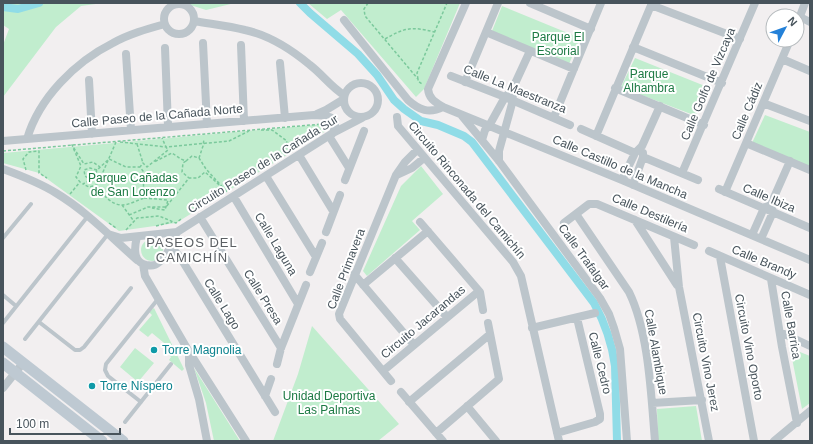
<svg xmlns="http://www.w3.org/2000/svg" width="813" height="444" font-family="Arial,sans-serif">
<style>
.green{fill:#c1edce}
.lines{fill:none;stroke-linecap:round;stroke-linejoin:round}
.canal{stroke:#90dce7;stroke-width:8}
.path{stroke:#7bc99c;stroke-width:1.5;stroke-dasharray:3 2;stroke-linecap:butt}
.lane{stroke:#bcc5cb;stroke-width:4}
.street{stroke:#bcc5cb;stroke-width:8}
.secondary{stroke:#bec9d2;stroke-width:11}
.culture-dot{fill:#0f9aa8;stroke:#fff;stroke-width:1.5}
.labels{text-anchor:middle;stroke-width:4;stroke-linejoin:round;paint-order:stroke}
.park-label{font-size:12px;fill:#1d7a44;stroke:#fff}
.street-label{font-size:12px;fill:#48545c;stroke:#fff}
.culture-label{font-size:12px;fill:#0d838f;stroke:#fff;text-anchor:start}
.neighbourhood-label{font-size:13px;letter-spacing:1px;fill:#5c6064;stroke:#fff}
</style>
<rect width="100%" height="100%" fill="#f2eff0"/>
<path class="green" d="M3,3H103L81,6L56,27L3,97V45L9,29L3,25Z
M184,3H235L206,10Z
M308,3H460L424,89L416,97L341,10L327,19Z
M502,6L580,38L569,64L492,31Z
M635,58L705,86L696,116L621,87Z
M765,115L810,132V168L752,143Z
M325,124L329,129L176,223L119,231L39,173L3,163V153Z
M421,166L443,194L412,221L420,230L367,276L363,271L401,186Z
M141 250a11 11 0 1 1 22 0a11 11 0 1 1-22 0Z
M154,308L184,369L182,371L169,360L171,357L166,352L169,347L152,333L148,337L139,330L152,315L149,312Z
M312,326L399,424L378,441H273L298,374Z
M135,348L154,363L138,382L120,367Z
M790,348L810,356V403L802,409Z
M194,368L240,441H214L206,403Z
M696,406L702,441H658L657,409Z"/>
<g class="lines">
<path class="canal" d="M300,3L310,13L358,54L377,75L394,100L404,109L421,121L438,125L464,136L472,142L594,303C605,323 612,343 615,366L617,441
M3,7L18,9L39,3"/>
<path class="path" d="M368,3L364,9L365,16L418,79V81L422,84
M385,39C404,28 412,26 434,32
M418,79L417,73L447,3
M261,130H272L287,141L284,155
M116,142L103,172L101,181L94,178L83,184L89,187L97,185C102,194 111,205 122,205C129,205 138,200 144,198L143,171L140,167L143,163L147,167L168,150L166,147L229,141L249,131
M120,142L166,147L162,138
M137,144L143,163
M3,151L323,124
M199,158L203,146L204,139
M186,161L183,163L182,172L189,178
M26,170L23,159L29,152L39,151V173L47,178
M97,170L90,168L84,170L85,176L89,179L94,178L97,170L109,159L126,167H140
M70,194L80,182L76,177L81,166L72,145L84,164L93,162L100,167
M144,198L168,200L165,210L152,208
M122,205L133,220
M129,215L148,207H166L189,178H198L205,172L227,192L206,169L199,158L192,156L186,161L181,159L172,153L154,162
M109,223L116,228
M156,226L172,222
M126,230L137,218L159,216L176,223L181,219"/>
<path class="lane" d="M3,238L31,204
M3,295L16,306
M39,322L75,350H80L84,347L131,288
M3,323L88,216
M25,339L108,234
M141,402L108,376L105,370L106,364L158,299
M125,422L171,364"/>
<path class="street" d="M466,3L428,89C429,99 435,102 443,107L622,180L810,260
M530,3L591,29
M164 19a15 15 0 1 1 30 0a15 15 0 1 1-30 0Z
M651,5L740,39
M800,17L810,22
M344,20L408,100C419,110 429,114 443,107
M194,21C211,24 229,26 245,30C268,35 292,50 310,65C322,74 331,87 344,95
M797,24L805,3
M486,32L574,69
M203,43L207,124
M241,45L244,121
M633,47L722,83
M165,48L168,126
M126,54L131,130
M782,59L810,71
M280,63L285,118
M451,76L505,97L570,125
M89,80L92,134
M465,82L498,3
M344 100a17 17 0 1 1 34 0a17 17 0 1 1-34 0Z
M615,88L704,125
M763,103L810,121
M317,114L326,110L344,99
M462,116L499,161L600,298L609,314L614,328L620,349L627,441
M397,117L398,126L513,262L521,276L559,441
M554,117L601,3
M581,129L635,153
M329,136L349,168
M596,136L652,3
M27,139C39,98 75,62 113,43C129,34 147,29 165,24
M482,140L485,130L489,126L505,97L507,95
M3,141L314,115C328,116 340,115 333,133
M746,143L810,170
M299,155L333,211
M643,157L698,180
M499,161V151L513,100L512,90L530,51
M3,169C22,176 40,183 56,193C86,211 111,237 137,260
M682,173L755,3
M397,175L412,168L424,158
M266,176L316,257
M345,180L364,131
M622,180L635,153L642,146L660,106
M633,185L643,157V153
M719,189L810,228
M725,192L790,40
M234,197L298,304
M576,214L629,292C649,333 651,395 655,441
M200,217L281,348
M635,220L677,285
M420,222L480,292L483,310
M564,223L589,204H597L694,245
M326,232L340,195
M108,234L121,238L177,232L333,133L362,118
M752,235L764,208L771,204L790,161
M137,237C134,248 133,262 146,265C151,266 155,266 158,263C168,256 172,242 177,232
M674,237L679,287L709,441
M761,239L773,212L772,208
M170,246L180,257L275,412
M709,251L810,295
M720,257L754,441
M395,258L447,317
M143,264L145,276L188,350L246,441
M310,272L322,243
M354,274L414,345
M771,279L782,347L797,423
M363,285L428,231
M532,328L595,313
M780,332L810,346
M189,351V365L199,399L207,441
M277,364L281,348L306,285
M383,371L479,291
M391,381L340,319L339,314L396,175L405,162L417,150
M3,388L23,363
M401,392L443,441
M265,396L271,379
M409,402L489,335
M652,403L702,400
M467,406L496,441
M436,433L499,379L488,323
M557,433L595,422L600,419V414L577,318
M774,441L810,411"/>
<path class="secondary" d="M3,347L123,441
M3,363L102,441"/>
</g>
<g class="culture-dot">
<circle cx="154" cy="350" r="4"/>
<circle cx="92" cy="386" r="4"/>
</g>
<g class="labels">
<g class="park-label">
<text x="558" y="41">Parque El<tspan x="558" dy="14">Escorial</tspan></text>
<text x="649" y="78">Parque<tspan x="649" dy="14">Alhambra</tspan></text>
<text x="133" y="182">Parque Cañadas<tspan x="133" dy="14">de San Lorenzo</tspan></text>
<text x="329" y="400">Unidad Deportiva<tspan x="329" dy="14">Las Palmas</tspan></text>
</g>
<g class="street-label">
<text transform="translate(708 84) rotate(-67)" y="4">Calle Golfo de Vizcaya</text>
<text transform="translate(515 89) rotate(22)" y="4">Calle La Maestranza</text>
<text transform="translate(747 111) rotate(-67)" y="4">Calle Cádiz</text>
<text transform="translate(157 116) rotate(-5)" y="4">Calle Paseo de la Cañada Norte</text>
<text transform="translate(263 164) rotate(-32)" y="4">Circuito Paseo de la Cañada Sur</text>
<text transform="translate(620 167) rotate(23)" y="4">Calle Castillo de la Mancha</text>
<text transform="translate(467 190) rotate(50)" y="4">Circuito Rinconada del Camichín</text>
<text transform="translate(769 198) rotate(23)" y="4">Calle Ibiza</text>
<text transform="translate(650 213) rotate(23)" y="4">Calle Destilería</text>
<text transform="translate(276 244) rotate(59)" y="4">Calle Laguna</text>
<text transform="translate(584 257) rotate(54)" y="4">Calle Trafalgar</text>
<text transform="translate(764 262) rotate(23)" y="4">Calle Brandy</text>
<text transform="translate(346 269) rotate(-69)" y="4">Calle Primavera</text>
<text transform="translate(263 297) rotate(58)" y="4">Calle Presa</text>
<text transform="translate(222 304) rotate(58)" y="4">Calle Lago</text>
<text transform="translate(423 322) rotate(-40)" y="4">Circuito Jacarandas</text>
<text transform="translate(791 325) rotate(80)" y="4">Calle Barrica</text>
<text transform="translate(749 347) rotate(79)" y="4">Circuito Vino Oporto</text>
<text transform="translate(656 352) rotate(80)" y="4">Calle Alambique</text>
<text transform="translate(706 362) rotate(79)" y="4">Circuito Vino Jerez</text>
<text transform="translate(600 363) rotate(76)" y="4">Calle Cedro</text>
</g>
<g class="culture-label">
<text x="162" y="354">Torre Magnolia</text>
<text x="100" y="390">Torre Níspero</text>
</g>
<g class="neighbourhood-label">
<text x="192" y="247">PASEOS DEL<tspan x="192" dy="15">CAMICHÍN</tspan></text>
</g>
</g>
<rect width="813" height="444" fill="none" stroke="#48545c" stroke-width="8"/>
<g transform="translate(785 28) rotate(49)"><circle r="19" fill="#ffffff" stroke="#b6bbbe"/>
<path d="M0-3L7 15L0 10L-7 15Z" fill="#2481d8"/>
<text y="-6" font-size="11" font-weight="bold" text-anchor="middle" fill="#48545c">N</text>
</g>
<path d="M10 428v6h110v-6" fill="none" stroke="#48545c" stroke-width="2"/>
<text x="16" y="428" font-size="12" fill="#48545c" stroke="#ffffff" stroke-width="3" paint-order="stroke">100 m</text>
</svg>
